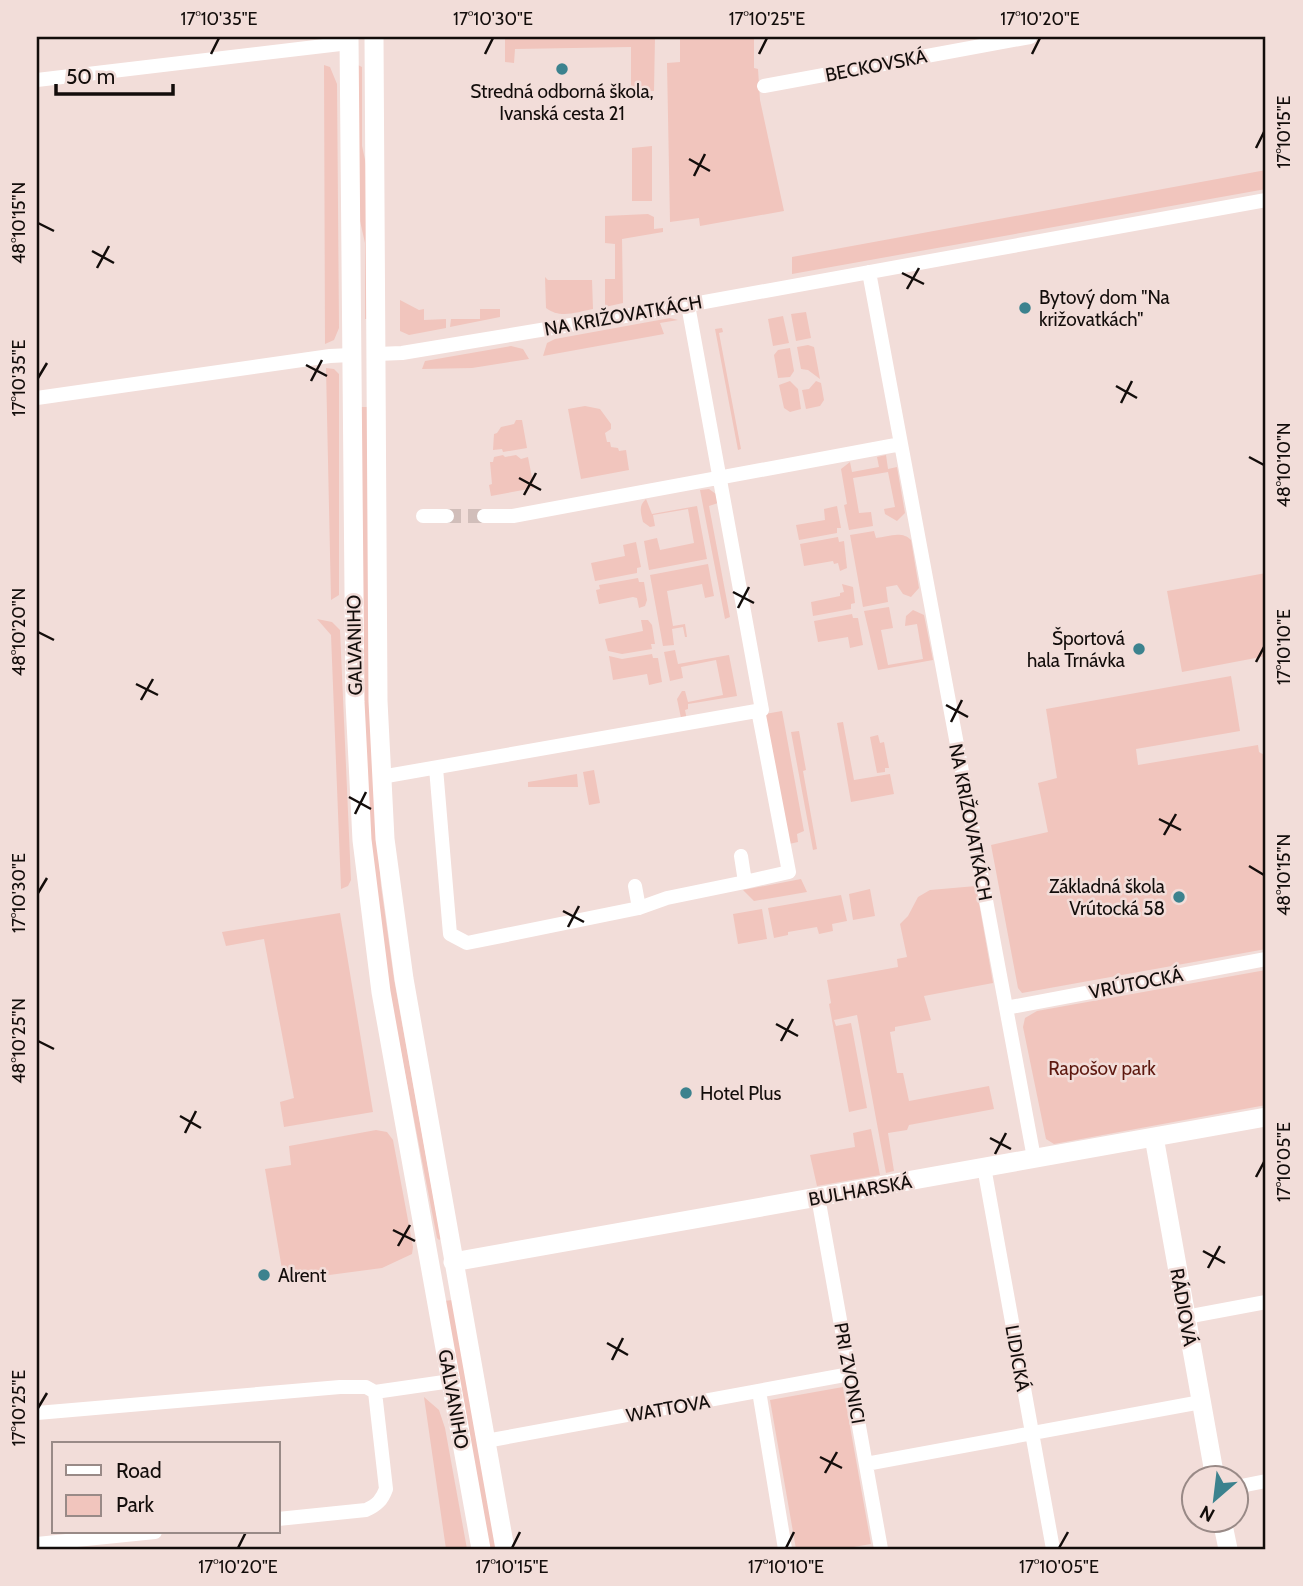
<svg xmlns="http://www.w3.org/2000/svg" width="1303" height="1586" font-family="Cabin,sans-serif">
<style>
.green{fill:#f1c5bd}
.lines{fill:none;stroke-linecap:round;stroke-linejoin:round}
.street-tunnel{stroke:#d1beba;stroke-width:14;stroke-dasharray:14 7;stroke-linecap:butt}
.street{stroke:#fff;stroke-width:14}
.secondary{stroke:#fff;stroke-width:19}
.ticks{fill:none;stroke:#130d0b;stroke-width:2.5}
.poi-dot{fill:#3c828e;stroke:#f2ddd9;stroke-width:2.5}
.labels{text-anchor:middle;stroke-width:5;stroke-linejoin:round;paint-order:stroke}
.street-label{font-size:19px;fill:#130d0b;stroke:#f2ddd9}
.poi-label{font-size:19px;fill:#130d0b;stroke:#f2ddd9;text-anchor:start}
.park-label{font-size:19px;fill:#5e1910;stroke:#f2ddd9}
.neatline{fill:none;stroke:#130d0b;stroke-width:2.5}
.ticks-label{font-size:18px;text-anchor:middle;fill:#130d0b}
</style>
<rect width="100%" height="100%" fill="#f2ddd9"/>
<path class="green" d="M505,37H655L654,91H631V47L515,49L514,63L505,62Z
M680,37H754V68L758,69L760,100L784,211L700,226L699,218L670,222L667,63L680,62Z
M356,64L362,67V146L368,173L370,319H365V243L360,221Z
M324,65L330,67L337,84L339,328L334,340L325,344Z
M652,146V201H632V148Z
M1266,170V189L792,274V257Z
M648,214L654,217V229L663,228V232L622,239L623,303L605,307V279H615V244L605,243V216Z
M545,277L548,280H592L593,309C577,312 560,319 546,308Z
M400,300L419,310L424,309V320L446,319V328L409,335L400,331Z
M480,309H500V317L450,327L451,319H480Z
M806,312L811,338L796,341L791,314Z
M783,316L789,343L773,346L768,319Z
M670,318L678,320L660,323L664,334L543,356L547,343L555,339Z
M722,328L723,332L719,333L741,449L738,450L715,329Z
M808,345L814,347L820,379L808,370L801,369L797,347Z
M511,346L523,349L529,359L472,368L422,369L425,361Z
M790,348L794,371L790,377L778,378L774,355L778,350Z
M326,368L334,369L339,374V595L331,600Z
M790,381L798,389L801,409L790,412L784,408L779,385Z
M816,381L821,383L824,400L820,406L806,409L802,390L809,389Z
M585,406L600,409L611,424V429L605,433L607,442H610L611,447L618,448L619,451L626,450L629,470L581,479L568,409Z
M360,407H367L374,794L381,886L394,979L441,1239L439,1240L437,1238L387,980L370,857L364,764Z
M516,420H522L527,448L503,452L502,449L493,450L494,434L497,433L501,427L514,424Z
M503,455L505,457L516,455L521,459L528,457L534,488L491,496L489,485L492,484L490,462H493L494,457Z
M886,455L888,469L897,467L905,513L897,521L885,514L884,509L895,507L888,472L853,478L859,513L871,512L873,526L849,530L844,505L847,504L841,469L850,462L852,472L879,467L877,457Z
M709,489L716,494L718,503L709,506L730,617L725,619L700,490Z
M646,499L652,514L697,506L707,559L649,570L644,541L657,538L660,550L694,543L688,509L653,515L655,526L650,527L643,522C641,513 638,506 646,499Z
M837,506L841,528H837V533L799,540L796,525L825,520L824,509Z
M874,531L876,538C887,537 902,530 911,540L919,588L911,597L903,594L897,585L886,587L888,602L863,607L850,535Z
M838,537L839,542L844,541L847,568L840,571L838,563L834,564L833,561L804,566L800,544Z
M636,542L641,567L637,568V573L595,581L591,563L625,556L623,545Z
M708,564L714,596L705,598L702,584L667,591L673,626L685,624L687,637H685L683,627L672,629L674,645L663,646L650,575Z
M1266,573V656L1182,672L1167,591Z
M638,578L639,582H644L647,600L645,606L639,608L637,598L633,597L599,604L596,590L600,589L599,585Z
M842,584L853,587L855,603L851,604V609L813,616L811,602L840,596V593L844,592Z
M889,607L893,628L881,630L888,665L923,659L917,624L905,626L906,616L913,610L924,615L933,660L878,670L864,611Z
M852,614L853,618H858L863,645L850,648L848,637L818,642L814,621Z
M317,619L332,622L340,630L351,880L348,886L341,889L331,635Z
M641,620H648L652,625L655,644H651L652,649L622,654L608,651L605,639L643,631Z
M675,650L678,664L729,655L737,696L688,704V709L685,710L687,720L681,718L677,699L682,691H685L688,702L723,695L716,660L681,667L683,678L670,681L664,652Z
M652,654L653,658H658L662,682L649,685L647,674L613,680L609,656L622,659Z
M1231,676L1240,731L1136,749L1138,765L1258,745L1259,752L1266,756V949L1022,993L1018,988L991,845L1048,832L1038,783L1057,778L1046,709Z
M782,711L804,831L797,834L798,842L789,844L765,714Z
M843,722L854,780L890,774L894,794L851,802L837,723Z
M799,731L806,770L803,771L817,849L813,850L791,732Z
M878,735L880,743L884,742L889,768H885V772L877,773L870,737Z
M594,770L600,803L589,805L583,772Z
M577,774L578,787H528V782Z
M801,879L807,892L754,901L743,890Z
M976,886L993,983L924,996L931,1020L895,1027V1031L890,1032L897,1073H903L909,1101L989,1086L994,1109L909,1125L907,1130L888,1133L894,1171L886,1173L857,1015L834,1020L836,1026L851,1023L867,1108L849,1112L829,1004L831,1003L827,980L898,967L897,959L907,957L900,924L908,916L918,897L930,890Z
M870,889L875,916L853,920L849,894Z
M841,895L847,921L832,924L833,931L819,934L817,927L788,932V935L774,938L768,908Z
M762,909L767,939L738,944L733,914Z
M340,913L373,1112L284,1127L280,1102L294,1098L264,939L226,946L222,932Z
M1266,970V1105L1054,1144L1046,1139L1023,1027L1025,1018L1037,1011Z
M871,1129L880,1175L817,1186L810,1155L855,1147L853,1133Z
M376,1130L387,1132L393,1140L413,1247L412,1254L382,1268L284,1281L265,1169L291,1165L289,1146Z
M452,1300L496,1549H489L444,1301Z
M843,1387L871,1544L842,1549H796L770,1400Z
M424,1397L439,1410L445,1428L467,1549H446Z"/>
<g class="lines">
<path class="street-tunnel" d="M447,516H484"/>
<path class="street" d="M37,80L349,43
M764,86L1030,37
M869,272L1034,1158
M377,354L402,353L655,311L1266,200
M37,398L330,356L351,355
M423,516H447
M484,516H513L901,444
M436,768L450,934L467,943L639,908L667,898L745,882
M381,777L762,710L688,305
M741,856L745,882L789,872L758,710
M635,886L639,908
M1006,1008L1266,959
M984,1167L1053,1549
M818,1197L881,1549
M1186,1317L1266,1302
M759,1391L785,1549
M37,1413L340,1387H366L375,1392L451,1381
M486,1441L850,1374
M866,1464L1201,1402
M1236,1487L1266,1481
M278,1519L366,1510C377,1505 382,1500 386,1489L375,1392
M37,1544L155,1532"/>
<path class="secondary" d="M349,37L355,702L362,840L381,992L481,1549
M374,37L378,701L385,839L404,979L505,1549
M1154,1137L1215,1478
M453,1262L1266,1117
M1222,1520L1228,1549"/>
</g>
<path class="ticks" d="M211,54L219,38M485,54L493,38M759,54L767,38M1032,54L1040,38M1256,148L1264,132M689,159L710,171M694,176L705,154M38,223L54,231M92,251L114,263M97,268L109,246M902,273L924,284M907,289L919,268M306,365L327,376M38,378L47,363M311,381L322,360M1116,386L1137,398M1121,403L1132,381M1249,457L1264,465M519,478L541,490M524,495L536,473M733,592L754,603M738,608L749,587M38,632L54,640M1256,662L1264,647M136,684L158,695M141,700L153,679M946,705L968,717M951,722L962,700M349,797L371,809M355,814L366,792M1159,819L1181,830M1164,835L1176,814M1249,866L1264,875M38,893L47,878M563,911L584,922M568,927L579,906M776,1024L798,1036M38,1041L54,1049M781,1041L793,1019M180,1116L201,1128M185,1133L196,1111M990,1138L1011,1149M995,1154L1006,1133M1256,1177L1264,1162M393,1230L415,1241M398,1246L410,1225M1203,1251L1225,1263M1208,1268L1220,1246M607,1343L628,1355M612,1360L623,1338M38,1408L47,1393M820,1457L842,1468M825,1473L837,1452M238,1548L246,1532M512,1548L520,1532M786,1548L794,1532M1059,1548L1068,1532"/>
<g class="poi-dot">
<circle cx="562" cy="69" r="7"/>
<circle cx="1025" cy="308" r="7"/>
<circle cx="1139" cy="649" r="7"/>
<circle cx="1179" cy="897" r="7"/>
<circle cx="686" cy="1093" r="7"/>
<circle cx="264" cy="1275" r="7"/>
</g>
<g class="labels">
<g class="street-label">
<text transform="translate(876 65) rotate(-11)" y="7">BECKOVSKÁ</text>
<text transform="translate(623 315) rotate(-10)" y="7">NA KRIŽOVATKÁCH</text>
<text transform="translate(354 645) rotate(-91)" y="7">GALVANIHO</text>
<text transform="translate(971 822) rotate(79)" y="7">NA KRIŽOVATKÁCH</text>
<text transform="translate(1136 983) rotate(-11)" y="7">VRÚTOCKÁ</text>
<text transform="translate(860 1190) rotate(-10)" y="7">BULHARSKÁ</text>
<text transform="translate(1184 1307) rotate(80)" y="7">RÁDIOVÁ</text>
<text transform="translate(1018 1358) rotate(80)" y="7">LIDICKÁ</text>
<text transform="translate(850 1373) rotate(80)" y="7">PRI ZVONICI</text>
<text transform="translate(454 1399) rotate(80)" y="7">GALVANIHO</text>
<text transform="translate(668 1408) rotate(-10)" y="7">WATTOVA</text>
</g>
<g class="poi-label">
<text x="562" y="98" text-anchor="middle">Stredná odborná škola,<tspan x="562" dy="22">Ivanská cesta 21</tspan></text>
<text x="1039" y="304">Bytový dom "Na<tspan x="1039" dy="22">križovatkách"</tspan></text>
<text x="1125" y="645" text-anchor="end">Športová<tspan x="1125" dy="22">hala Trnávka</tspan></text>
<text x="1165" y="893" text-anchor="end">Základná škola<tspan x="1165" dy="22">Vrútocká 58</tspan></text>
<text x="700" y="1100">Hotel Plus</text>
<text x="278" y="1282">Alrent</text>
</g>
<g class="park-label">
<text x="1102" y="1075">Rapošov park</text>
</g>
</g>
<rect width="1303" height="1586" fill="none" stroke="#f2ddd9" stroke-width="77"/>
<rect x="52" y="1442" width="228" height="91" fill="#f2ddd9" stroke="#998a87" stroke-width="2"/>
<rect x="66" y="1465" width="35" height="10" fill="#ffffff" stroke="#998a87" stroke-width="2"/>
<text x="116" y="1478" font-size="21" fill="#130d0b">Road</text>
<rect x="66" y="1495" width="35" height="21" fill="#f1c5bd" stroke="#998a87" stroke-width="2"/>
<text x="116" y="1512" font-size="21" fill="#130d0b">Park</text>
<g transform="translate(1215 1499) rotate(208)"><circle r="33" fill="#f2ddd9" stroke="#998a87" stroke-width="2"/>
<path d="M0-5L12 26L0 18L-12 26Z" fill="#3c828e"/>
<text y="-10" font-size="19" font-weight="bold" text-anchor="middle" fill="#130d0b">N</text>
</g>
<path d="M56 84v10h117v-10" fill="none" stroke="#130d0b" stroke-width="3.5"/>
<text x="66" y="84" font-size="21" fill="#130d0b" stroke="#f2ddd9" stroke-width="5" paint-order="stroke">50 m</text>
<rect x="38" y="38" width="1226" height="1510" class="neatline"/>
<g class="ticks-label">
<text x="219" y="25">17°10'35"E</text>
<text x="493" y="25">17°10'30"E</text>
<text x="767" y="25">17°10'25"E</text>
<text x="1040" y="25">17°10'20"E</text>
<text transform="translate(1284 132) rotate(-90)" y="6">17°10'15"E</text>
<text transform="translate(19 223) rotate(-90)" y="6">48°10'15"N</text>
<text transform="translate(19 378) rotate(-90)" y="6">17°10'35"E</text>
<text transform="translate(1284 465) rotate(-90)" y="6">48°10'10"N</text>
<text transform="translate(19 632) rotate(-90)" y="6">48°10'20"N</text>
<text transform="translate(1284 647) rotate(-90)" y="6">17°10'10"E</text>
<text transform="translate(1284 875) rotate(-90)" y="6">48°10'15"N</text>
<text transform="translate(19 893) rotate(-90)" y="6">17°10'30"E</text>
<text transform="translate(19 1041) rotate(-90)" y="6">48°10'25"N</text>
<text transform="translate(1284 1162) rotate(-90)" y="6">17°10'05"E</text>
<text transform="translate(19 1408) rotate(-90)" y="6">17°10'25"E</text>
<text x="238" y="1573">17°10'20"E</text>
<text x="512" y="1573">17°10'15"E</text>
<text x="786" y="1573">17°10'10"E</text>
<text x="1059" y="1573">17°10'05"E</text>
</g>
</svg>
